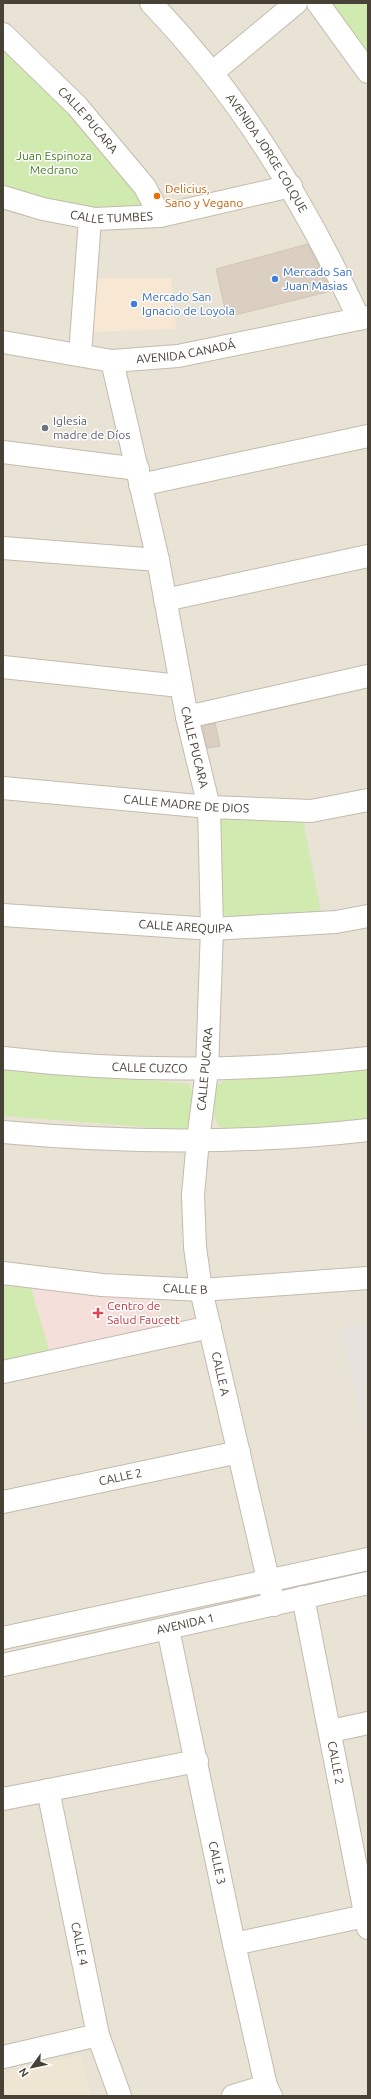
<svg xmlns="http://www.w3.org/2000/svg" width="371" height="2099" font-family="Ubuntu,sans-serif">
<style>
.residential{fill:#e9e3d6}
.commercial{fill:#f7e7d3}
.industrial{fill:#e7e2dd}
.education{fill:#eee6d2}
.medical{fill:#f5dfdb}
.green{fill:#d0eab0}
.building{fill:#dacfc0;stroke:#d2c4b0}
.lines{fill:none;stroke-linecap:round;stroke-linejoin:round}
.minor-casing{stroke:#c3bbad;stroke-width:24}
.minor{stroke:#fff;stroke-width:22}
.food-dot{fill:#e8710a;stroke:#fff;stroke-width:1.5}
.shop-dot{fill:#3f7fe0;stroke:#fff;stroke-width:1.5}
.worship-dot{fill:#6b7280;stroke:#fff;stroke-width:1.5}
.health-dot{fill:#e0444e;stroke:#fff;stroke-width:1.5}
.labels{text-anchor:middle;stroke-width:3;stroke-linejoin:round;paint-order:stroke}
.street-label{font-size:12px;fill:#484136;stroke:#fff}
.park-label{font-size:12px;fill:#487d27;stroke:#fff}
.food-label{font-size:12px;fill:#c56008;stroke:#fff;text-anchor:start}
.shop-label{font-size:12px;fill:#366cbe;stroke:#fff;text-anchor:start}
.worship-label{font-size:12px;fill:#5b616d;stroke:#fff;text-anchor:start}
.health-label{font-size:12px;fill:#be3a42;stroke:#fff;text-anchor:start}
</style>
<rect width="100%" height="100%" fill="#f5f1e8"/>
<path class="residential" d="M3,3H368V2096H3Z"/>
<path class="commercial" d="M95,278H171L176,329L93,332Z"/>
<path class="industrial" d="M368,1322V1448L340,1328Z"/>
<path class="education" d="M81,2055L91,2096H3V2073Z"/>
<path class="medical" d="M31,1288L153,1300L161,1325L49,1350Z"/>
<path class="green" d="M332,3H368V53Z
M3,39L74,109L154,215L3,203Z
M216,818L303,820L321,912L271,917L221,915Z
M3,1068L189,1084C196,1101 197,1115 186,1130L3,1116Z
M368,1069V1119L328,1125L225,1132C213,1123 211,1104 215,1090C216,1085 222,1082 226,1079Z
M3,1286L31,1288L49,1350L3,1360Z"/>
<path class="building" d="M308,244L331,291L227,317L216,269Z
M215,723L220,746L207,748L202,726Z"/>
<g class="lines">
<g class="minor-casing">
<g id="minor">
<path id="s1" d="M151,3C240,95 305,203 359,319"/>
<path d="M318,3L368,72"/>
<path id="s2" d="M3,34L77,106L145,187L160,216"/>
<path d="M212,73L296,3"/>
<path id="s3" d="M3,197L43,209L95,219L160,216L291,186"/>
<path id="s4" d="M3,342L112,361L178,356L368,317"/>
<path d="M80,355L90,219"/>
<path id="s5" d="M112,361L158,560L187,717L209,807L212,929L207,1070L198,1140L193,1195L195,1247L201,1290L274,1605"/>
<path d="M3,452L138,469"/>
<path d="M140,485L368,436"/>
<path d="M3,548L158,560"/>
<path d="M165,600L368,556"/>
<path d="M3,667L180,686"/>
<path d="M187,717L368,676"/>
<path id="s6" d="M3,788L209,807L311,811L368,800"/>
<path id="s7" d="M3,915L212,929L336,922L368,916"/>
<path id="s8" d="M3,1058C125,1072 246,1072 368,1058"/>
<path d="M3,1132C124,1143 247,1144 368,1130"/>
<path id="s9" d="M3,1273L102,1285L201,1290L368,1278"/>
<path d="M3,1372L210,1327"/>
<path id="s10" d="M3,1502L239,1452"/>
<path id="s11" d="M303,1597L368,1928"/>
<path id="s12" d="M168,1629L234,1944L266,2086L271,2096"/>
<path d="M3,1638L368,1559"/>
<path id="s13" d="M3,1665L368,1583"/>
<path d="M331,1731L368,1723"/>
<path id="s14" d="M48,1790L98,2035L120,2096"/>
<path d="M3,1799L197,1761"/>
<path d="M234,1944L365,1916"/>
<path d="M3,2057L98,2035"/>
<path d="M233,2096L266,2086"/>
</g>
</g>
<use href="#minor" class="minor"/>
</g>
<circle class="food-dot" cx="157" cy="196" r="4"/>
<g class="shop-dot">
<circle cx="275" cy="279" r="4"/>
<circle cx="134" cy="304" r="4"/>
</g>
<circle class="worship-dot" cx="45" cy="428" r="4"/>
<path class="health-dot" d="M96 1307h4v4h4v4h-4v4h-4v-4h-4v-4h4z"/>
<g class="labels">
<g class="street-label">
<text dy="4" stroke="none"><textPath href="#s2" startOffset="121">CALLE PUCARA</textPath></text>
<text dy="4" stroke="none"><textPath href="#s1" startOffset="190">AVENIDA JORGE COLQUE</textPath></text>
<text dy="4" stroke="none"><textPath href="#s3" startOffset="111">CALLE TUMBES</textPath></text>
<text dy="4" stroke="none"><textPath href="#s4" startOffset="185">AVENIDA CANADÁ</textPath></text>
<text dy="4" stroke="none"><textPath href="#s5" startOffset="395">CALLE PUCARA</textPath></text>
<text dy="4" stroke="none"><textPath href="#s6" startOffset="184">CALLE MADRE DE DIOS</textPath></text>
<text dy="4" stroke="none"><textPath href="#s7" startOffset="183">CALLE AREQUIPA</textPath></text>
<text dy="4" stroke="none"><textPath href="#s8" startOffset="147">CALLE CUZCO</textPath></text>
<text transform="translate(205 1069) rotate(-85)" y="4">CALLE PUCARA</text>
<text dy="4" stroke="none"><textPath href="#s9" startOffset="183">CALLE B</textPath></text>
<text dy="4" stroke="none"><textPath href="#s5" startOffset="1027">CALLE A</textPath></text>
<text dy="4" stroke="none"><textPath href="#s10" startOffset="120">CALLE 2</textPath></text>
<text dy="4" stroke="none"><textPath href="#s13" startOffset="187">AVENIDA 1</textPath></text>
<text dy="4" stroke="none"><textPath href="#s11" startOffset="169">CALLE 2</textPath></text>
<text dy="4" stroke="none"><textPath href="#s12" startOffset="239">CALLE 3</textPath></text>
<text dy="4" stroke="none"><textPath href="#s14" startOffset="157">CALLE 4</textPath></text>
</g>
<g class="park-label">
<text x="54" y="160">Juan Espinoza<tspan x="54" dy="14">Medrano</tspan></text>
</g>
<g class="food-label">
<text x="165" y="193">Delicius,<tspan x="165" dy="14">Sano y Vegano</tspan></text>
</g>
<g class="shop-label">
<text x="283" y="276">Mercado San<tspan x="283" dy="14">Juan Masias</tspan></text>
<text x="142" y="301">Mercado San<tspan x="142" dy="14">Ignacio de Loyola</tspan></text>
</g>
<g class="worship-label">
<text x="53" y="425">Iglesia<tspan x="53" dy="14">madre de Díos</tspan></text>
</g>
<g class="health-label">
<text x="107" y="1310">Centro de<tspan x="107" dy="14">Salud Faucett</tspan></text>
</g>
</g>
<rect width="371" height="2099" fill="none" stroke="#484136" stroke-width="8"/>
<g transform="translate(32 2067) rotate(237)" stroke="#ffffff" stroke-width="3" paint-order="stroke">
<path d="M0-3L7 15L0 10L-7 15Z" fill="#484136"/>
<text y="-6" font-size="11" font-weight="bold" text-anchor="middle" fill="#484136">N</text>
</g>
</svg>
